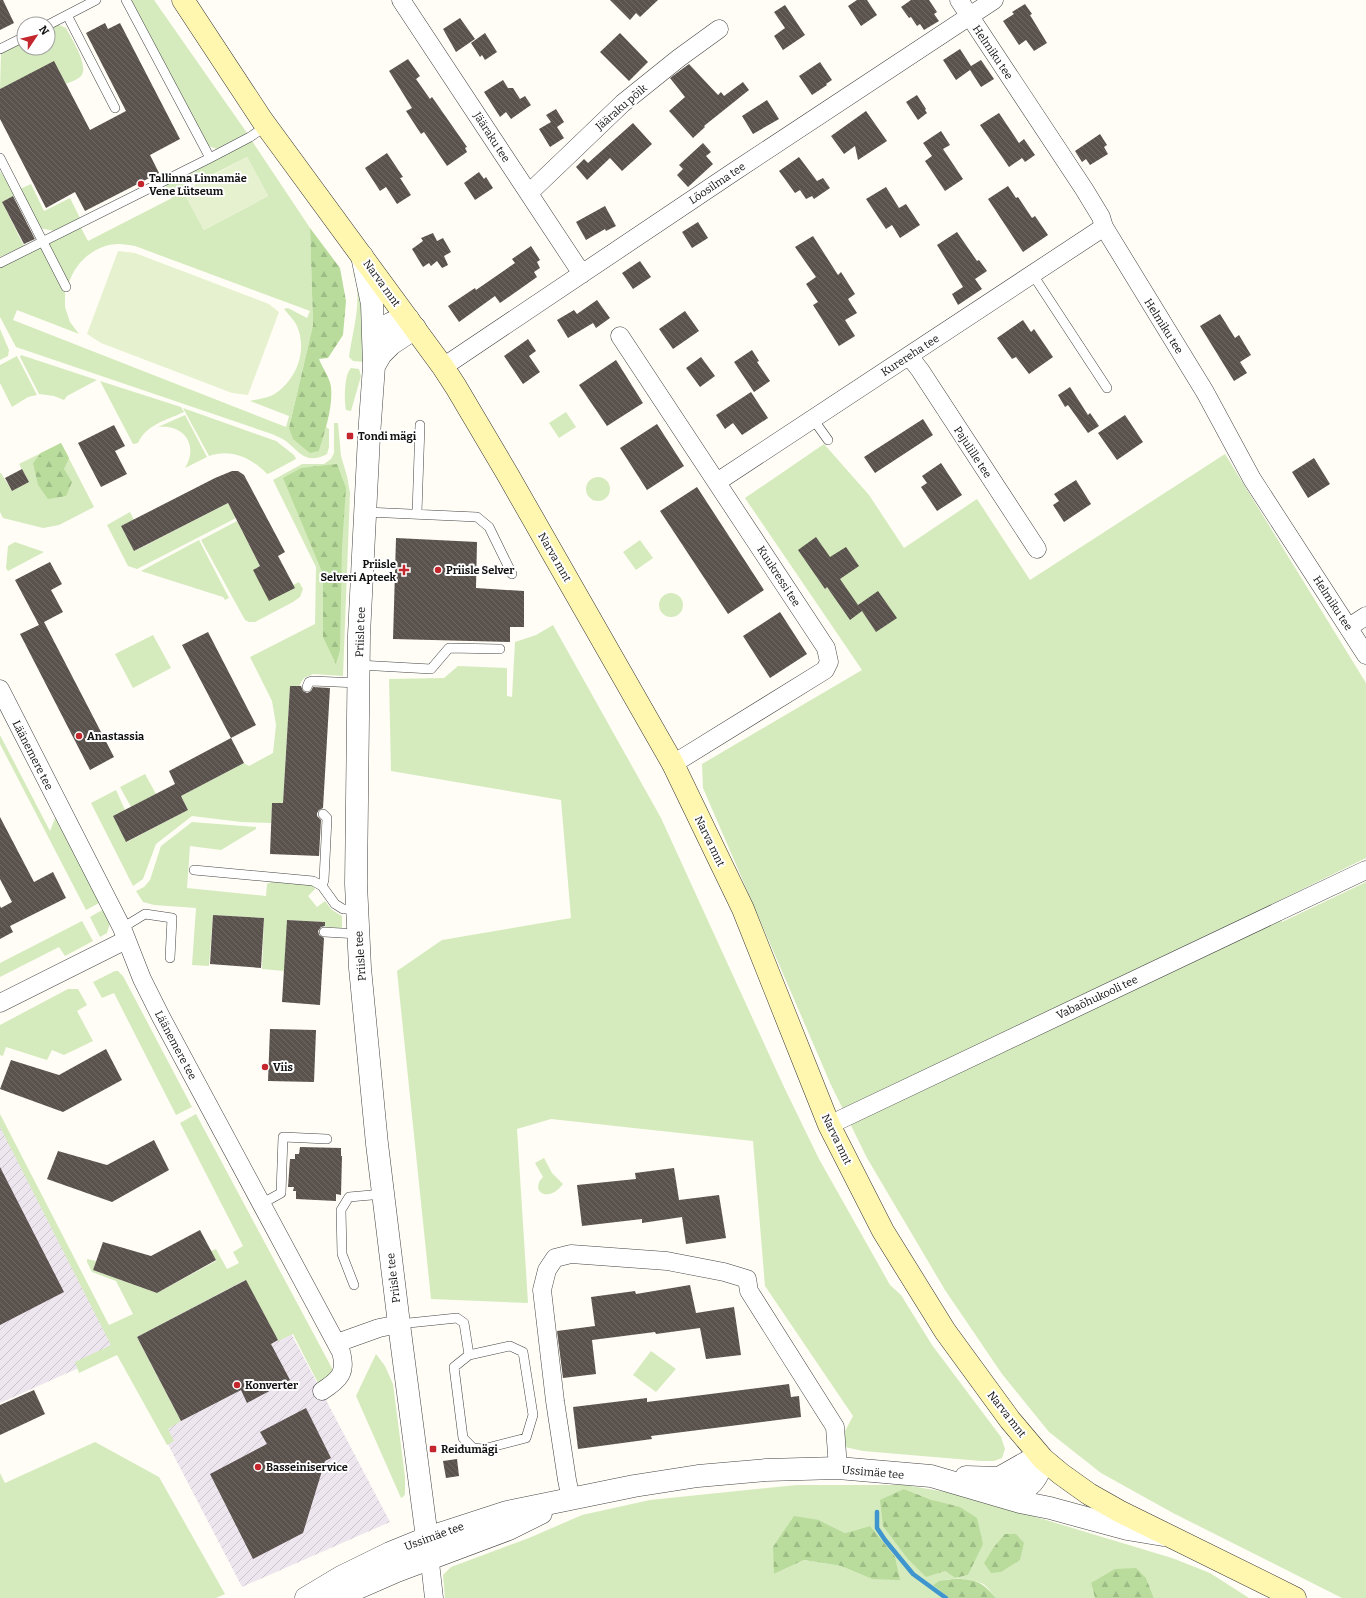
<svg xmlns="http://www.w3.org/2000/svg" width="1366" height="1598" font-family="Bitter,serif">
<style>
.industrial{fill:url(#industrial-furrows)}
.grass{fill:#d5ebbd;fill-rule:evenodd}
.forest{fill:url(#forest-firs)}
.pitch{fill:#e6f2cf}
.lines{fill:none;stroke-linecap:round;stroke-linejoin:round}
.stream{stroke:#3f96cf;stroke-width:4.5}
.building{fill:url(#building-back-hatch)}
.service-casing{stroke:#444;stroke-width:10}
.minor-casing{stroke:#444;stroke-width:19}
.tertiary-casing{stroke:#444;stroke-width:23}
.secondary-casing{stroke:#333;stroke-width:23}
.service{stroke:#fff;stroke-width:9}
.minor{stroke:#fff;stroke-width:18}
.tertiary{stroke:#fff;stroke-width:22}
.secondary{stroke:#fff6b0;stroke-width:22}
.poi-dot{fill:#c4262e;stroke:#fff;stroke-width:1.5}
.labels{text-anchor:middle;stroke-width:4;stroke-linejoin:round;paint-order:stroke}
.street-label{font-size:11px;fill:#111;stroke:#fff}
.poi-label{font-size:11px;font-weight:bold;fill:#111;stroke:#fff;text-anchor:start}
</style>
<defs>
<pattern id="industrial-furrows" width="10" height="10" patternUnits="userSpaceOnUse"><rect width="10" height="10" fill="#eee6ef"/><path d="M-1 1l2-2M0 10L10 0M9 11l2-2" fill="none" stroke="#cbc4cc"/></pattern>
<pattern id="forest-firs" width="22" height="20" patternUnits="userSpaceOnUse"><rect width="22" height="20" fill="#b9dc9c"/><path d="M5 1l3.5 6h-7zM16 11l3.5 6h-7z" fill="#9ebc85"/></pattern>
<pattern id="building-back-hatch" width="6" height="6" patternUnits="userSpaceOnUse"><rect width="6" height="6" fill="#5a524d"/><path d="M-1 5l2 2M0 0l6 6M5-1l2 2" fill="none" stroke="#6d6662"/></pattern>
</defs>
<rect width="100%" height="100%" fill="#fffdf5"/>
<path class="industrial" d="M0,1120L108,1328L252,1259L390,1522L242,1587L119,1350L0,1403Z"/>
<path class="grass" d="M130,0H154L247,133L217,149L206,145Z
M57,24L66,28C71,38 91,68 80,77C77,80 70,82 66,84L54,62L0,89L1,54L5,50L24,40V48H48V28Z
M252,141L310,228L313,325L289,428L319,451L326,427L329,429V447L327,454C307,465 300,453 286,441C282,438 276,436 272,434L16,347L0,317V266L40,245L65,293V307L70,322L79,334L17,310L13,320L286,427L289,416L250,401C259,399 269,398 276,393C298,378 308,348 296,324C293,319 288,314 284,309L288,308L307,318L310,311L135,246C129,245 124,244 119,244C96,244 75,262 69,283L48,242L80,226L88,241L172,198L165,185L177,179L184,182L188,188L183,191L204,230L268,196L247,157L192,185L187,175Z
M0,171L9,184L14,196L2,202L24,246L0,257Z
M31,184L44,211L70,198L80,218L54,231L40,228L20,189Z
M353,273H356L360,280L365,362L353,361L349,357C352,333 364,296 353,273Z
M0,329L9,350L8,356L0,360Z
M21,355L97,380L67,396L64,400L54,396L39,394L20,357Z
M17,356L37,395L28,397L12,407L0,383V365Z
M351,368L359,369L361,376L351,411L346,410C344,402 344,374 351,368Z
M100,381L181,407L184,412C165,421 147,424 138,443L133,444Z
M183,408L276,441L294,455L296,459L270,473L267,474C252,458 231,448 209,456Z
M566,412L576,427L559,438L549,423Z
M185,415L207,457L185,468C199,445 184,424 158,427Z
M334,423H338L341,456L347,476L350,493L343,676L313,674L304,678L299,686H290L283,803H272L271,823L241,822L192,816L156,844L143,879L133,886L91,803L116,790L125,810L113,816L127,842L188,810L181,796L244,763L249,766L273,753L276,725L272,701L250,657L315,624L316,567L273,480L302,464H324L331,459L334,453Z
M61,443L94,507L59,525L43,528L3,518L0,512V473H1L12,491L29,482L19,464Z
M824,444L869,495L904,548L977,499L1030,580L1225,454L1366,683V858L1272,904L1282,922L1366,882V1598H1342L1173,1513L1101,1473L1049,1432L1002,1374L945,1290L867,1158L831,1085L703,788L702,764L862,670L745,498Z
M586 489a12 12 0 1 1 24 0a12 12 0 1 1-24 0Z
M228,503L236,518L137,569L128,566L107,525L130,512L134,520L121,526L135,551Z
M237,521L260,566L253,570L295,588L293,585L299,582L303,589L300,597L293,602L255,622H249L245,620L201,540Z
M199,540L229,598L225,600L223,597L141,571Z
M640,540L653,558L636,570L623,552Z
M15,542L44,552L8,571L6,568L8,546Z
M659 605a12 12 0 1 1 24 0a12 12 0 1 1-24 0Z
M553,625L661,818L784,1087L819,1159L890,1285L901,1295L932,1345L1001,1437L1005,1449L1002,1458L994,1461H981L863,1451L845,1447L843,1435L853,1416L765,1286L753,1141L551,1119L517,1129L528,1303L431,1299L397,971L442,940L571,918L561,800L391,771L389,679L444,678L458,666L507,668V696L512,697L515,642L536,635Z
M153,635L171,668L133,688L115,654Z
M0,735L50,831L56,816L101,902L86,910L0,744Z
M145,774L156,794L131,807L120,787Z
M192,822L256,827V829L221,850L190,846L187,888L266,896L267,884L271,882L312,885L315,889L308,896L317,907L325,901L332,910L342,916V928L325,927V922L288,920L284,971L262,969L264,918L213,915L209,966L192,965L196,908L154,905L143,902L136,891L144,887L150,880L161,846Z
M104,909L110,923L107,933L100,937L90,917Z
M82,921L93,941L65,956L59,947L0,977V963Z
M115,971H118L123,976L192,1107L176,1115L114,993L102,998L93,982Z
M68,989H78L87,1005L77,1011L93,1041L64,1055L52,1050L47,1060L6,1047L3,1056L0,1055V1025Z
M0,1114L109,1325L133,1314L116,1281L92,1272L87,1262V1259L96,1261L93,1270L157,1293L216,1261L211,1251L216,1249L227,1269L239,1263L233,1252L243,1246L180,1123L196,1114L334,1372L331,1376L318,1383L293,1334L278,1341L245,1280L137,1337L181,1421L168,1429L174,1441L167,1445L117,1355L79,1373L75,1362L111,1345L0,1127Z
M544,1158L552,1173L563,1184C548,1204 529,1191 543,1177L535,1163Z
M651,1351L676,1369L656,1392L633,1375Z
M376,1354L385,1366L393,1384L405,1477V1494L403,1497L401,1498L356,1396Z
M95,1442L159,1477L225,1594L216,1598H0V1473L5,1483Z
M797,1485H905L963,1495L1172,1558L1210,1573L1249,1598H1154L1146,1578L1091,1583L1095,1598H996C992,1594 988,1587 983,1584C969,1577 946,1577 933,1585L949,1598H445L443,1575L451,1567L529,1538L582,1515L650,1500ZM904,1489L932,1500L971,1566L968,1575L955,1578L945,1571ZM819,1520L845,1533L870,1526L872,1579L841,1566L804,1560L774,1574Z"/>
<path class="forest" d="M310,228L340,268L346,301L343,335L328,358L319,359C322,367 330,378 331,387C333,408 325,431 319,451L310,453L293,439L289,428L313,325Z
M61,443L69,458L64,469L72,482L66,496L48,499L38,485L33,463L41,453Z
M337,464L346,488L342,547L340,650L336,664L323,637V574L283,478L301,468Z
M904,1489L932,1500L960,1507L977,1518L983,1544L968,1575L955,1578L945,1571L926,1577L907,1558L883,1526L880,1500Z
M794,1516L819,1520L845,1533L870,1526L895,1557L900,1580L872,1579L841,1566L804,1560L774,1574L773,1547Z
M1005,1534H1016L1024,1543L1020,1560L1001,1572L991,1573L984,1563L994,1547Z
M1136,1568L1146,1578L1154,1598H1095L1091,1583L1115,1569Z
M953,1579C976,1579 981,1581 996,1598H949L933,1585L939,1581Z"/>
<path class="pitch" d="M247,157L268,196L204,230L183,191Z
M118,251L135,253L269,304L279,312L248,395L232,393L101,343L87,334Z"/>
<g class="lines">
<path class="stream" d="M877,1512V1528L885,1540L913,1574L946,1598"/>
</g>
<path class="building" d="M0,0H3L14,23L0,30Z
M610,0H658L640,17L636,13L630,20Z
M857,0H867L877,15L861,26L848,6Z
M911,0H929L937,12L934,14L939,21L924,30L920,24L917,26L911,17L909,18L901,7Z
M1025,4L1032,14L1030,15L1047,43L1034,51L1026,40L1019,45L1003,21L1014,14L1012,12Z
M785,5L805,35L783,50L774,36L785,28L774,12Z
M460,18L475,39L456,52L443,29Z
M105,23L108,29L120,23L180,139L150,155L159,173L85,211L75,192L46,208L0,119V89L54,61L90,130L126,111L86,33Z
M485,33L497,52L485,60L482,55L480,57L471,43Z
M620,33L648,62L629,81L600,52Z
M960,49L971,66L981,60L994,79L981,87L970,70L956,80L943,60Z
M408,59L420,76L416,79L430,99L432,97L467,147L465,148L467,152L447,166L424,132L421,134L406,111L412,108L389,71Z
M820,62L832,80L826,84L827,85L812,95L799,76Z
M689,64L718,95L721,92L724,96L743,82L749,90L704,126L705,127L693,138L669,111L685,97L670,78Z
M503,80L508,88H513L520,99L525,96L531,105L511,119L506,112L500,117L484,92Z
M917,95L926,109L925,110L927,113L918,120L906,102Z
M767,100L779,119L753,134L742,116Z
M556,109L564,122L557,127L564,138L550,147L539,129L551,122L546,115Z
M866,111L887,141L858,160L855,146L844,154L831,136Z
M999,113L1019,143L1024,139L1035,155L1025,162L1022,158L1009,167L980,125Z
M633,123L652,144L622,171L610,158L587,180L576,167L584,159L588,163Z
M941,131L950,145L943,149L963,179L945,191L925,161L932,156L923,143Z
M1100,134L1107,145L1104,147L1108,154L1090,165L1086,159L1082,162L1075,151Z
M703,143L711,152L706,156L713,164L688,187L677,175L683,169L679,165Z
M387,153L403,177L400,178L411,195L397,204L386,187L380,191L365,168Z
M799,157L817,181L823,178L830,188L814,199L812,196L806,199L800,190L795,193L779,171Z
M479,172L484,179L486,177L493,188L475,200L464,183Z
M1008,186L1016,198L1018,197L1032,218L1035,216L1048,235L1023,252L988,199Z
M886,187L899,208L906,204L920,225L900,238L892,225L886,229L866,199Z
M13,196L35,239L24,244L2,202Z
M605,206L616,226L606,231L605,229L586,240L576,222Z
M698,222L708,238L692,248L682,232Z
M957,232L977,261L979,260L987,271L975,279L982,289L958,305L952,294L963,287L937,245Z
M433,233L437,241L443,238L451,252L444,256L448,265L442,268L437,261L431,266L429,263L423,267L412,249L423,241L421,238Z
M813,236L838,275L841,272L855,294L848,299L857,313L845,320L855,336L839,346L813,305L818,302L806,284L816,277L795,247Z
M531,246L540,260L537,262L540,268L534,272L537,277L500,303L495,296L459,322L448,306L475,288L476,290L515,263L512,259Z
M640,261L651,277L633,289L622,273Z
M597,300L610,318L596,328L593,323L568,338L557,320L574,310L577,314Z
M685,311L699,331L673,349L659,329Z
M1220,314L1235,338L1239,335L1251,355L1240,362L1247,373L1234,381L1200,326Z
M1023,320L1031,332L1034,329L1053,357L1029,374L1016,357L1012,359L997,338Z
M528,339L536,351L529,356L540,372L523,384L504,356Z
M752,350L759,361L757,362L770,381L754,392L734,362Z
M701,357L715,376L700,387L686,368Z
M616,360L643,403L607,426L579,385Z
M1070,387L1088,415L1090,413L1099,426L1088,433L1068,405L1065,407L1058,395Z
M751,392L768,418L742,435L733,423L725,429L716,415Z
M1125,415L1143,442L1117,460L1098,433Z
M923,419L933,435L875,473L864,457Z
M657,424L684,466L647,490L620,448Z
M114,425L125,446L115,451L127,474L101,487L78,443Z
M1314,458L1330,484L1308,498L1292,472Z
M941,463L962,495L937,511L921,487L927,483L922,476Z
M22,469L29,482L12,491L5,478Z
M232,471H238L244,475L285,552L278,556L295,588L269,601L253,570L260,566L228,503L134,551L121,526L215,478Z
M1076,480L1091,504L1064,522L1053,505L1059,501L1054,494Z
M697,487L764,590L728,614L660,511Z
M816,537L830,557L846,547L859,566L840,579L858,605L878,591L897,618L876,632L862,611L850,620L827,587L825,589L798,550Z
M396,538L477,542L476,588L524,591V627H510V642L393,639Z
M50,562L62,584L51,590L63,612L44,622L114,757L90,770L20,634L39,625L15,580Z
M780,612L807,654L770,678L743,636Z
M208,632L256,725L231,738L182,645Z
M290,686H301L303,691L307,693L311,691L313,687L330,688L323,808L319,810L317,813V816L321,820L319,856L270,854L272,803H283Z
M231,738L244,763L181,796L188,810L126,842L113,816L175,784L169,771Z
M0,817L34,882L53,872L66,898L10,926L13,932L0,939V906L1,908L12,902L0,879Z
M213,915L264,918L261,968L210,964Z
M287,920L325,922V926L321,927L318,931L319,935L324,938L320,1005L282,1002Z
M270,1029L316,1030L314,1082L268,1081Z
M106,1049L122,1080L63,1112L0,1089L11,1060L59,1075Z
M154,1140L169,1170L112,1202L47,1179L58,1151L107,1165Z
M300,1147L341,1148V1156H342L341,1195L336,1194V1201L296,1199V1191H293L294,1187H288L290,1159H295V1154H299Z
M0,1167L64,1292L0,1325Z
M674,1168L679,1200L719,1195L726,1238L686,1244L682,1217L642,1223V1219L582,1226L577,1185L636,1179L635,1173Z
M200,1230L216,1260L157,1293L93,1270L103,1242L151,1256Z
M246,1280L278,1340L271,1344L290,1380L247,1403L241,1390L181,1421L137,1337Z
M690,1285L696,1313L734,1307L741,1355L706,1359L700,1328L656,1334L655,1332L592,1340L596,1374L563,1378L557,1331L595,1326L591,1297L635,1291L636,1294Z
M789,1384L791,1397L799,1396L801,1417L651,1436L652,1439L578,1449L573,1407L647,1398V1402Z
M34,1390L45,1414L0,1435V1405Z
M306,1408L331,1458L325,1461L303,1533L253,1559L210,1474L267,1444L260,1432Z
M457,1459L459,1476L446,1478L443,1461Z"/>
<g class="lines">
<g class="service-casing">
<path id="service" d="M126,0L210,158
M67,15L115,108
M48,25L96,0
M0,49L24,37
M0,158L66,287
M0,263L210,158L250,137L266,126
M1033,275L1107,388
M813,419L828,440
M366,512L477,517L489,527L512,574
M417,513L420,425
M359,665L431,669L449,648L500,649
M307,687L309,682L312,681L359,683
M194,870L313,881L322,886L335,904L343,909H357
M322,886L324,880L327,818L323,814
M122,928L145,914L172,918L170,958
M324,932L359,934
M261,1204L281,1193L283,1137L327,1139
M354,1285L342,1254L341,1210L349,1197L383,1194
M399,1324L457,1318L464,1323L469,1355L454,1367L463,1438L473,1448L483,1449L526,1438L533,1415L523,1352L510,1346L469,1355"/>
</g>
<g class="minor-casing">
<path id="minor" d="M401,0L582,274
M959,0L1084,189L1101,217L1104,227L1205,392L1252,479L1366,655
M529,193L623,103L679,58L719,29
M620,336L826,648L829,662L825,670L673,764
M909,356L920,370L1037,549
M443,367L735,171L994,0
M717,482L1104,227
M1349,627L1366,616
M0,689L122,928L142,979L161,1017L341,1352C347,1373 339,1380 322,1391
M0,1003L126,940
M829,1125L1366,870
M337,1343L379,1328L399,1324
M571,1499L567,1480L555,1401L542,1290L547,1270L555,1258L571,1254L667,1261L724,1272L747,1279L749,1291L835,1427L838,1468
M428,1545L434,1598"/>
</g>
<g class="tertiary-casing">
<path id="tertiary" d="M362,256L372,304L374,366
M415,328L391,344L381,354L374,366L369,436L359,635L356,884L360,968L377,1144L399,1324L427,1538
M373,338C384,327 392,320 408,319
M966,1477L999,1478L1031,1460L1043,1459C1036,1487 1025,1492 997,1492
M306,1598L341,1577L390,1553L427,1538L507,1512L634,1486L698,1476L766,1470L838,1468L931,1476L1020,1502L1050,1508L1127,1529L1163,1535
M325,1598L351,1591L397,1571L509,1529L541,1513"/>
</g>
<g class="secondary-casing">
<path id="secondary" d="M183,0L262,120L443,367L456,387L508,475L673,764L743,909L829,1125L883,1231L945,1331L1010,1420L1043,1459L1061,1474L1089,1494L1119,1511L1295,1598"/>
</g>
<use href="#service" class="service"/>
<use href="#minor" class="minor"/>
<use href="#tertiary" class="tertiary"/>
<use href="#secondary" class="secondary"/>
</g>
<g class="poi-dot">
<circle cx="141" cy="184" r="4"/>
<rect x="346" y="432" width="8" height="8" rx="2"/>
<path d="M402 564h4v4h4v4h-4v4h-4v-4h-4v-4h4z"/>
<circle cx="438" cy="570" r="4"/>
<circle cx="79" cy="736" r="4"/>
<circle cx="265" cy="1067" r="4"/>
<circle cx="237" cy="1385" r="4"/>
<rect x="429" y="1445" width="8" height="8" rx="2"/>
<circle cx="258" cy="1467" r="4"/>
</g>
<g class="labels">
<g class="street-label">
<text transform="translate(993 52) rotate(56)" y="4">Helmiku tee</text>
<text transform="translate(621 107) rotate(-41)" y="4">Jääraku põik</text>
<text transform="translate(492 137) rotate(57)" y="4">Jääraku tee</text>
<text transform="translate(717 183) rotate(-34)" y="4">Lõosilma tee</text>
<text transform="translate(382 283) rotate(54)" y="4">Narva mnt</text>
<text transform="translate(1164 326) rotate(58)" y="4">Helmiku tee</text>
<text transform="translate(910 355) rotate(-33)" y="4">Kurereha tee</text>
<text transform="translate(973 452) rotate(57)" y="4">Pajulille tee</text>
<text transform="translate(555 557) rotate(60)" y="4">Narva mnt</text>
<text transform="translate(779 576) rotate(57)" y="4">Kuukressi tee</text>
<text transform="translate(1333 603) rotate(57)" y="4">Helmiku tee</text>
<text transform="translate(360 632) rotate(-88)" y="4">Priisle tee</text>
<text transform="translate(33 755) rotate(63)" y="4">Läänemere tee</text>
<text transform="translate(710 841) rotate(64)" y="4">Narva mnt</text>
<text transform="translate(360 956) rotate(-94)" y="4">Priisle tee</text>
<text transform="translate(1097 997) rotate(-25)" y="4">Vabaõhukooli tee</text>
<text transform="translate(176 1045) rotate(62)" y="4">Läänemere tee</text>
<text transform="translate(837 1139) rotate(64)" y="4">Narva mnt</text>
<text transform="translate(393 1278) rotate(-97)" y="4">Priisle tee</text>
<text transform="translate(1007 1414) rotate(52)" y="4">Narva mnt</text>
<text transform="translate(873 1472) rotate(5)" y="4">Ussimäe tee</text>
<text transform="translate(434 1536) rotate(-20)" y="4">Ussimäe tee</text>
</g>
<g class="poi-label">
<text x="149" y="182">Tallinna Linnamäe<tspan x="149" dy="13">Vene Lütseum</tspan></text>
<text x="358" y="440">Tondi mägi</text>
<text x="396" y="568" text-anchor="end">Priisle<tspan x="396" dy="13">Selveri Apteek</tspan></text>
<text x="446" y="574">Priisle Selver</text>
<text x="87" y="740">Anastassia</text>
<text x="273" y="1071">Viis</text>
<text x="245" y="1389">Konverter</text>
<text x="441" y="1453">Reidumägi</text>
<text x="266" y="1471">Basseiniservice</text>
</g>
</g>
<g transform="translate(36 36) rotate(55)"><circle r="19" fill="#ffffff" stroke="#a0a0a0"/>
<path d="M0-3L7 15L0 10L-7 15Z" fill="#c4262e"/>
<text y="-6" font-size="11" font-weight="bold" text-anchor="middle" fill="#111111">N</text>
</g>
</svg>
